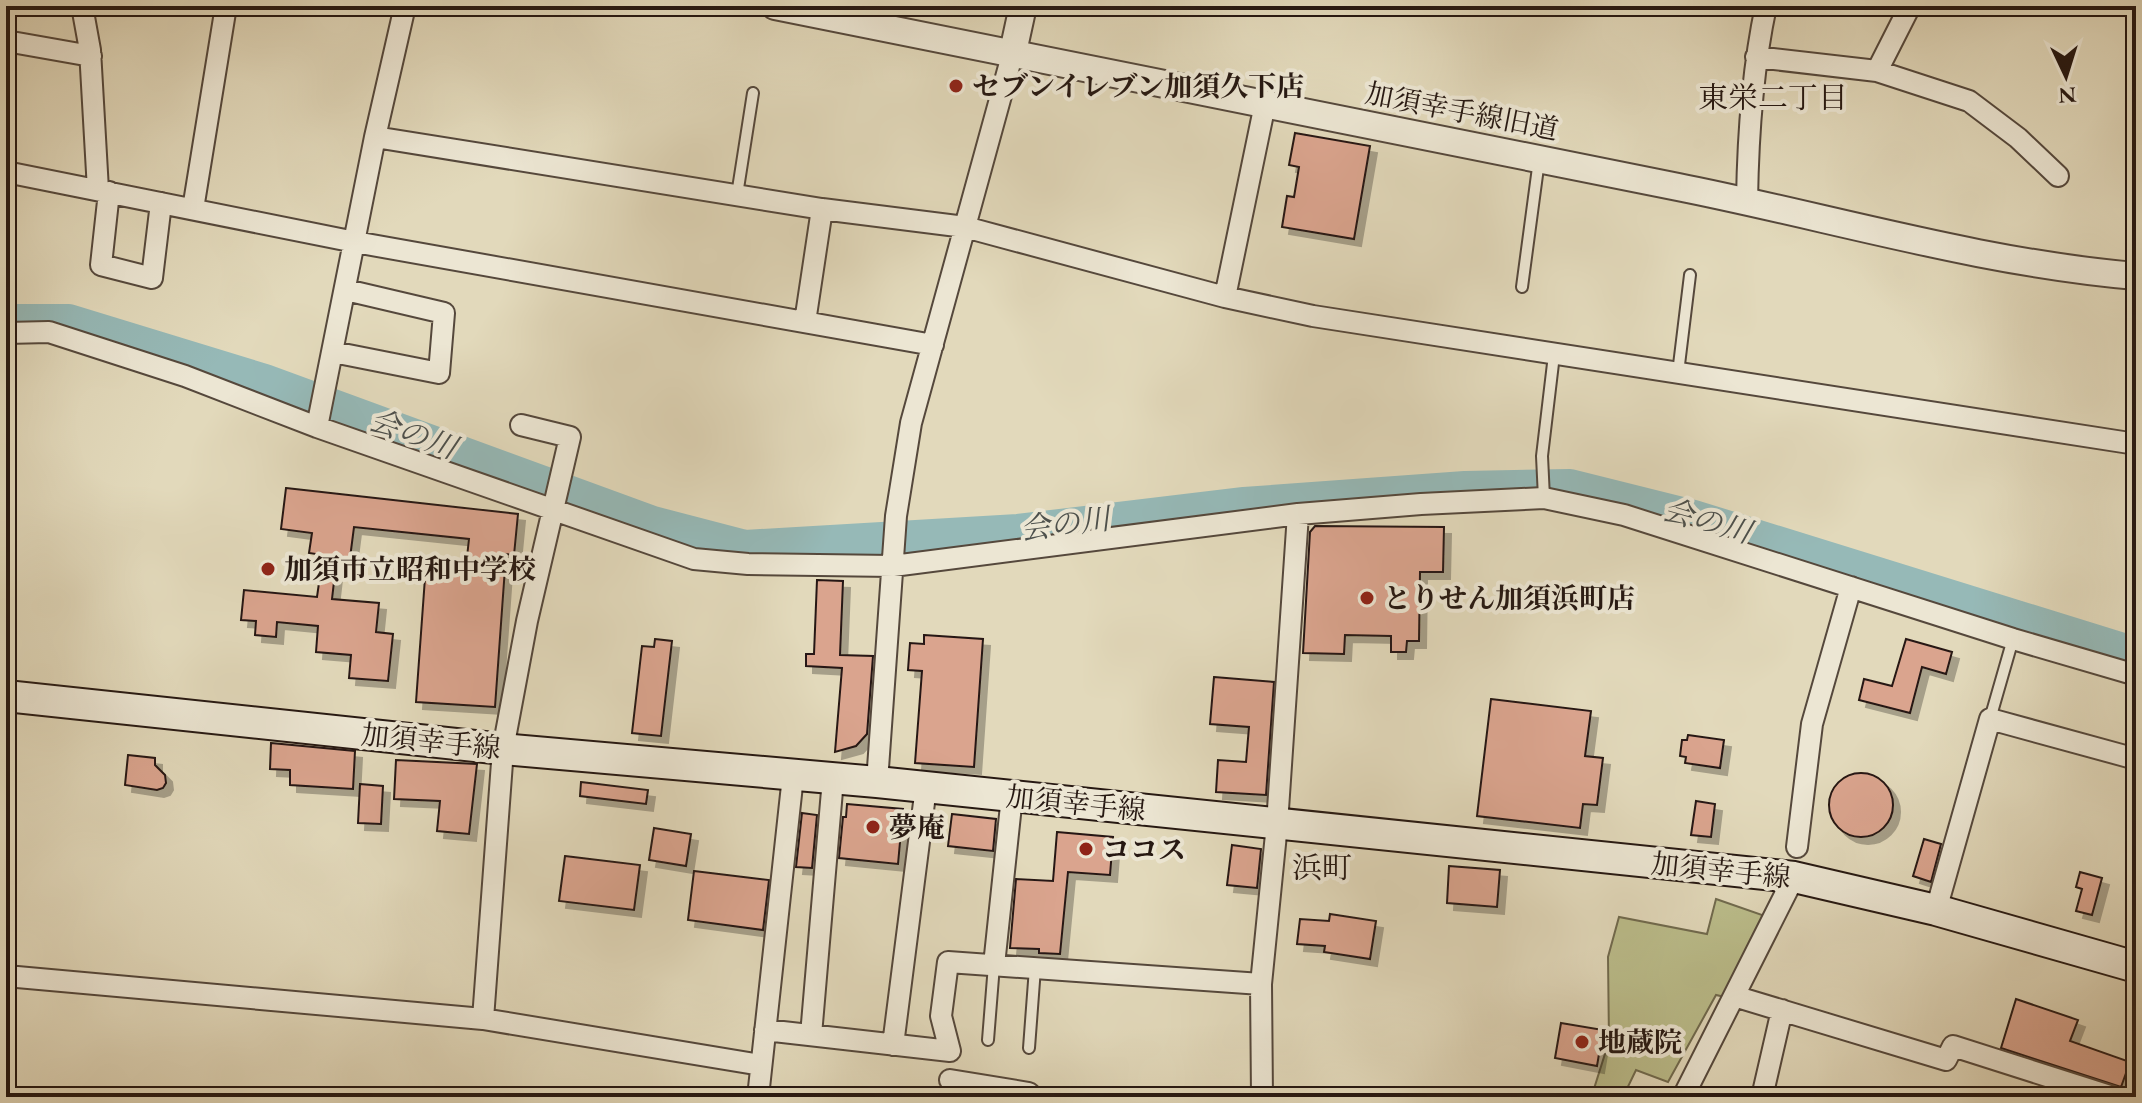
<svg xmlns="http://www.w3.org/2000/svg" width="2142" height="1103" font-family="'EB Garamond','Noto Serif JP',serif">
<style>
.green{fill:#bbbd8b;stroke:#706a4e;stroke-width:2}
.lines{fill:none;stroke-linecap:round;stroke-linejoin:round}
.river{stroke:#96b9b7;stroke-width:32}
.building{fill:#daa48e;stroke:#261812;stroke-width:2;filter:url(#shadow)}
.service-casing{stroke:#55483c;stroke-width:14}
.minor-casing{stroke:#55483c;stroke-width:24}
.tertiary-casing{stroke:#55483c;stroke-width:30}
.secondary-casing{stroke:#261812;stroke-width:34}
.service{stroke:#ece6d3;stroke-width:10}
.minor{stroke:#ece6d3;stroke-width:20}
.tertiary{stroke:#ece6d3;stroke-width:26}
.secondary{stroke:#ece6d3;stroke-width:30}
.poi-dot{fill:#8f2418;stroke:#ece6d3;stroke-width:3}
.labels{text-anchor:middle;stroke-width:8;stroke-linejoin:round;paint-order:stroke}
.poi-label{font-size:28px;font-weight:bold;fill:#261812;stroke:#ece6d3;text-anchor:start}
.street-label{font-size:28px;fill:#261812;stroke:#ece6d3}
.neighbourhood-label{font-size:30px;fill:#261812;stroke:#ece6d3}
.water-label{font-size:30px;font-style:italic;fill:#4d504c;stroke:#ece6d3}
</style>
<defs>
<filter id="shadow"><feDropShadow dx="7" dy="7" stdDeviation="0" flood-color="#0004"/></filter>
</defs>
<rect width="100%" height="100%" fill="#e2d9bb"/>
<filter id="stains"><feTurbulence type="fractalNoise" baseFrequency=".0025" numOctaves="4"/><feColorMatrix values="0 0 0 0 .2 0 0 0 0 .09 0 0 0 0 .02 0 0 0 .5 -.17"/></filter>
<radialGradient id="worn" r=".72"><stop offset=".6" stop-color="#630" stop-opacity="0"/><stop offset="1" stop-color="#630" stop-opacity=".3"/></radialGradient>
<path class="green" d="M1716,899L1765,916L1725,997L1716,995L1668,1082L1636,1070L1623,1097H1547L1549,1088L1592,1095L1609,1041L1608,957L1619,917L1707,934Z"/>
<g class="lines">
<path class="river" d="M6,320H69L265,380L653,522L745,546L1018,530L1244,503L1465,487L1570,485L1694,516L2136,653"/>
</g>
<path class="building" d="M1295,133L1370,146L1354,239L1282,227L1287,196L1294,197L1299,167L1289,165Z
M286,488L518,514L514,555L506,554L495,707L416,702L426,564L466,566L469,539L354,527L350,558L337,556L332,599L379,603L376,632L393,634L388,681L349,678L351,655L316,652L318,626L277,622L276,637L255,635L256,621L241,620L244,590L317,597L323,555L309,553L312,533L281,529Z
M1315,526L1444,527L1443,572H1420L1419,641H1407L1406,652H1391V636L1345,635L1344,654L1303,653L1310,532Z
M817,580L843,581L840,655L873,656L867,734L856,746L835,752L842,668L806,666V654H814Z
M924,635L983,639L974,767L915,763L922,671L908,670L910,643L924,644Z
M655,639L672,641L661,736L632,733L642,646L654,647Z
M1906,639L1952,652L1946,674L1922,667L1910,713L1859,700L1864,679L1892,686Z
M1214,677L1274,682L1266,795L1216,792L1218,760L1246,762L1249,727L1210,724Z
M1491,699L1591,711L1585,756L1603,758L1597,805L1583,804L1580,828L1477,816Z
M1688,735L1724,740L1720,768L1685,763L1686,757L1680,756L1682,740H1687Z
M271,743L355,751L353,789L290,785V770L270,769Z
M128,755L155,758V765L165,775L166,783L163,788L157,790L125,785Z
M396,760L477,764L469,834L437,831L440,801L394,799Z
M1829 805a32 32 0 1 1 64 0a32 32 0 1 1-64 0Z
M581,782L648,790L646,804L580,796Z
M360,784L383,786L381,824L358,823Z
M1696,801L1715,804L1711,837L1691,835Z
M847,804L903,809L898,864L839,858L843,817H846Z
M802,813L817,815L812,868L796,867Z
M952,814L996,819L993,851L948,846Z
M654,828L691,834L686,866L649,860Z
M1057,832L1113,837L1110,875L1068,872L1060,954L1039,953V949L1010,948L1016,879L1053,881Z
M1924,839L1941,844L1931,882L1913,876Z
M1232,845L1261,849L1257,888L1227,885Z
M565,856L640,865L634,910L559,901Z
M1449,866L1500,870L1497,907L1447,903Z
M694,871L769,880L763,930L688,920Z
M2080,872L2102,878L2092,915L2076,911L2082,889L2076,887Z
M1330,914L1376,921L1370,959L1324,952L1325,946L1297,944L1300,919L1329,921Z
M2016,999L2078,1020L2070,1041L2130,1062L2121,1087L2001,1048Z
M1561,1023L1603,1030L1597,1066L1555,1058Z"/>
<g class="lines">
<g class="service-casing">
<path id="service" d="M737,195L753,93
M1522,287L1539,160
M1678,373L1690,275
M1544,498L1542,456L1554,355
M1990,719L2013,639
M988,1040L994,965
M1029,1048L1035,968"/>
</g>
<g class="minor-casing">
<path id="minor" d="M82,6L90,50L98,190
M6,41L91,56
M1756,57L1877,71L1969,101L2018,138L2058,176
M1877,71L1910,6
M375,137L822,209L965,227L1225,297L1313,316L2136,444
M6,172L355,242L933,345
M109,192L101,265L152,278L161,203
M1747,201C1748,135 1752,71 1766,6
M193,209L226,6
M1225,297L1265,104
M805,322L822,209
M6,333L49,332L185,376L317,427L694,559L748,564L893,566L1298,514L1421,504L1544,498L1624,515L2013,639L2136,675
M333,352L439,373L444,313L346,290
M317,427L375,137L405,6
M877,782L896,516L911,423L1013,52
M1797,847L1812,724L1851,587
M1936,910L1990,719L2136,759
M994,965L1012,796
M6,976L483,1019L761,1065
M1734,996L1946,1060L1953,1046L2113,1097
M483,1019L503,749L527,621L570,437L521,425
M765,1030L950,1051L941,1016L948,962L1261,984
M811,1035L833,779
M893,1045L926,787
M950,1080L1029,1093V1097
M758,1097L793,776
M1262,1097L1261,984L1277,824L1298,514
M1683,1097L1794,877
M1762,1097L1782,1010"/>
</g>
<g class="tertiary-casing">
<path id="tertiary" d="M775,6C1076,64 1377,125 1678,187C1829,217 1981,263 2136,276
M1013,52L1023,6"/>
</g>
<g class="secondary-casing">
<path id="secondary" d="M6,696L503,749L877,782L1794,877L1936,910L2136,967"/>
</g>
<use href="#service" class="service"/>
<use href="#minor" class="minor"/>
<use href="#tertiary" class="tertiary"/>
<use href="#secondary" class="secondary"/>
</g>
<g class="poi-dot">
<circle cx="956" cy="86" r="8"/>
<circle cx="268" cy="569" r="8"/>
<circle cx="1367" cy="598" r="8"/>
<circle cx="873" cy="827" r="8"/>
<circle cx="1086" cy="849" r="8"/>
<circle cx="1582" cy="1042" r="8"/>
</g>
<g class="labels">
<g class="poi-label">
<text x="972" y="96">セブンイレブン加須久下店</text>
<text x="284" y="579">加須市立昭和中学校</text>
<text x="1383" y="608">とりせん加須浜町店</text>
<text x="889" y="837">夢庵</text>
<text x="1102" y="859">ココス</text>
<text x="1598" y="1052">地蔵院</text>
</g>
<g class="street-label">
<text transform="translate(1462 111) rotate(11)" y="10">加須幸手線旧道</text>
<text transform="translate(431 741) rotate(6)" y="10">加須幸手線</text>
<text transform="translate(1076 803) rotate(6)" y="10">加須幸手線</text>
<text transform="translate(1721 870) rotate(6)" y="10">加須幸手線</text>
</g>
<g class="neighbourhood-label">
<text x="1773" y="108">東栄二丁目</text>
<text x="1322" y="878">浜町</text>
</g>
<g class="water-label">
<text transform="translate(413 434) rotate(20)" y="10">会の川</text>
<text transform="translate(1707 521) rotate(16)" y="10">会の川</text>
<text transform="translate(1065 524) rotate(-7)" y="10">会の川</text>
</g>
</g>
<rect width="2142" height="1103" fill="none" stroke="#e2d9bb" stroke-width="32"/>
<rect x="8" y="8" width="2126" height="1087" fill="none" stroke="#261812" stroke-width="4"/>
<rect x="16" y="16" width="2110" height="1071" fill="none" stroke="#261812" stroke-width="2"/>
<g transform="translate(2066 76) rotate(176)" stroke="#ece6d3" stroke-width="6" paint-order="stroke">
<path d="M0-6L14 30L0 20L-14 30Z" fill="#261812"/>
<text y="-12" font-size="22" font-weight="bold" text-anchor="middle" fill="#261812">N</text>
</g>
<rect width="100%" height="100%" filter="url(#stains)"/>
<rect width="100%" height="100%" fill="url(#worn)"/>
</svg>
